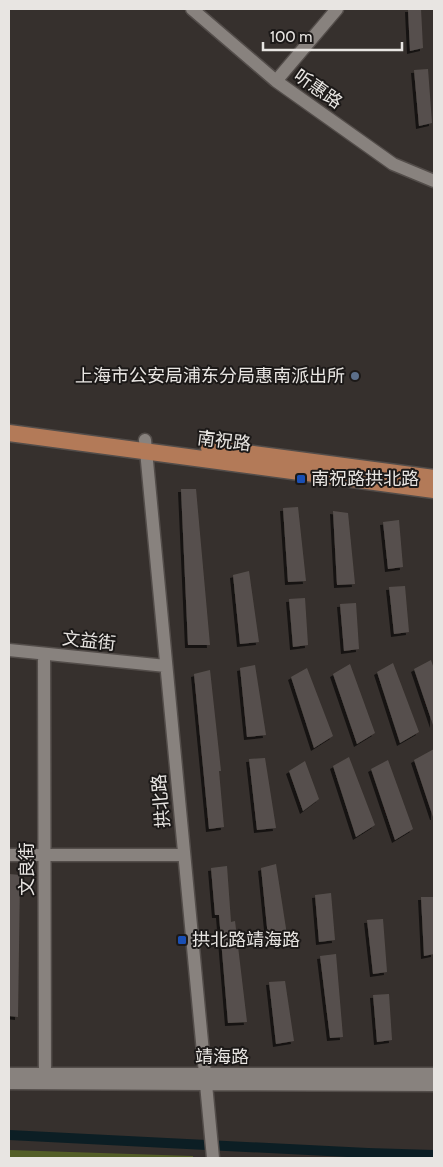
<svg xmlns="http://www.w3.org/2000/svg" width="443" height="1167" font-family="Cabin,'Noto Sans SC',sans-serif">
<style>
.green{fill:#535e27}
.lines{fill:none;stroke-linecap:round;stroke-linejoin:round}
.canal{stroke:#0c1e24;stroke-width:10}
.building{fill:#57504d;filter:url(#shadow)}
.minor-casing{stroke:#534d4a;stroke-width:15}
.major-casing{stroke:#534d4a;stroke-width:19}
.minor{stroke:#88827e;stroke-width:12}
.major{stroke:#b37a58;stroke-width:16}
.service-dot{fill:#5c6f8a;stroke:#1c1918;stroke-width:2}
.transit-dot{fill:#1a4fb4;stroke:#1c1918;stroke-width:2}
.labels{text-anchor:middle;stroke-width:4;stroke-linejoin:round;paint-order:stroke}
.street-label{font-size:18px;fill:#e8e5e2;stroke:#1c1918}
.poi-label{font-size:18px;fill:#e8e5e2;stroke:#1c1918;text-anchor:start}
</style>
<defs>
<filter id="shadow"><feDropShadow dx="-3" dy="3" stdDeviation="0" flood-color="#0009"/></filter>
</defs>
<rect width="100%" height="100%" fill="#36302d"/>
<path class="green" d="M9,1150L193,1156V1158H9Z"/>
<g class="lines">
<path class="canal" d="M9,1135L368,1153L434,1155"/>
</g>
<path class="building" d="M408,9H421L423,48L410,51Z
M428,69L432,123L419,126L414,70Z
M181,489H196L210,645H188Z
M298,507L306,581L288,582L283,508Z
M333,511L348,513L355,584L337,585Z
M399,520L403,567L388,569L383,522Z
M249,571L259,642L240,644L233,575Z
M405,586L409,632L394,634L389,587Z
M305,598L308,645L293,647L289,599Z
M356,603L359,649L344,651L340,604Z
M431,660L434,669L433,725L414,669Z
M393,663L419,732L400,743L377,672Z
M350,664L375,733L357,744L333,674Z
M255,665L266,735L247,737L240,668Z
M307,668L333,736L314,748L291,677Z
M210,670L221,771H219L224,827L209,829L194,674Z
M434,749V817H433L414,760Z
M349,757L375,825L356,837L333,766Z
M265,758L276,828L257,830L249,759Z
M388,760L413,829L395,840L371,769Z
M305,761L319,799L303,811L289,771Z
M276,864L287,935L268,937L261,868Z
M227,866L231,922L235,921L247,1022L228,1023L219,915H215L211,868Z
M9,874L20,875L18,1017L9,1016Z
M331,893L335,940L319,942L315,895Z
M421,897H434V954L424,956Z
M383,919L387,972L373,974L367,920Z
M336,954L343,1037L330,1038L320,956Z
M285,981L294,1041L276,1044L269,982Z
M389,994L392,1040L377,1042L373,995Z"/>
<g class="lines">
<g class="minor-casing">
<path id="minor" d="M192,9L276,81L393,164L434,181
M276,81L337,9
M145,440L213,1158
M9,650L166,666
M44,654L45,1083
M9,855H184
M9,1074H434
M9,1083L434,1085"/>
</g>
<g class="major-casing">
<path id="major" d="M9,433L434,490
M209,448L434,478"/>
</g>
<use href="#minor" class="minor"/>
<use href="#major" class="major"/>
</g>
<circle class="service-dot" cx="355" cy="376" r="5"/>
<g class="transit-dot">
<rect x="296" y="474" width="10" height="10" rx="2.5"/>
<rect x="177" y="935" width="10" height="10" rx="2.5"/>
</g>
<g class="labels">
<g class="street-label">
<text transform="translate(318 89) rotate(35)" y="6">听惠路</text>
<text transform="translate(224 441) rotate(7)" y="6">南祝路</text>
<text transform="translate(89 641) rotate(6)" y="6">文益街</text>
<text transform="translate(161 801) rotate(-95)" y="6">拱北路</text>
<text transform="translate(27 869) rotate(-90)" y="6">文良街</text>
<text x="222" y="1063">靖海路</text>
</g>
<g class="poi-label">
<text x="345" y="382" text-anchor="end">上海市公安局浦东分局惠南派出所</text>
<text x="311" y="485">南祝路拱北路</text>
<text x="192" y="946">拱北路靖海路</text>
</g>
</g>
<rect width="443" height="1167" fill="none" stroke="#e8e5e2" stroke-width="20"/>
<path d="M263 42v8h139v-8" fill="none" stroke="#e8e5e2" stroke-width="2.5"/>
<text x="270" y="42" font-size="15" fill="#e8e5e2" stroke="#1c1918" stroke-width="4" paint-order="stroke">100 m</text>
</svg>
